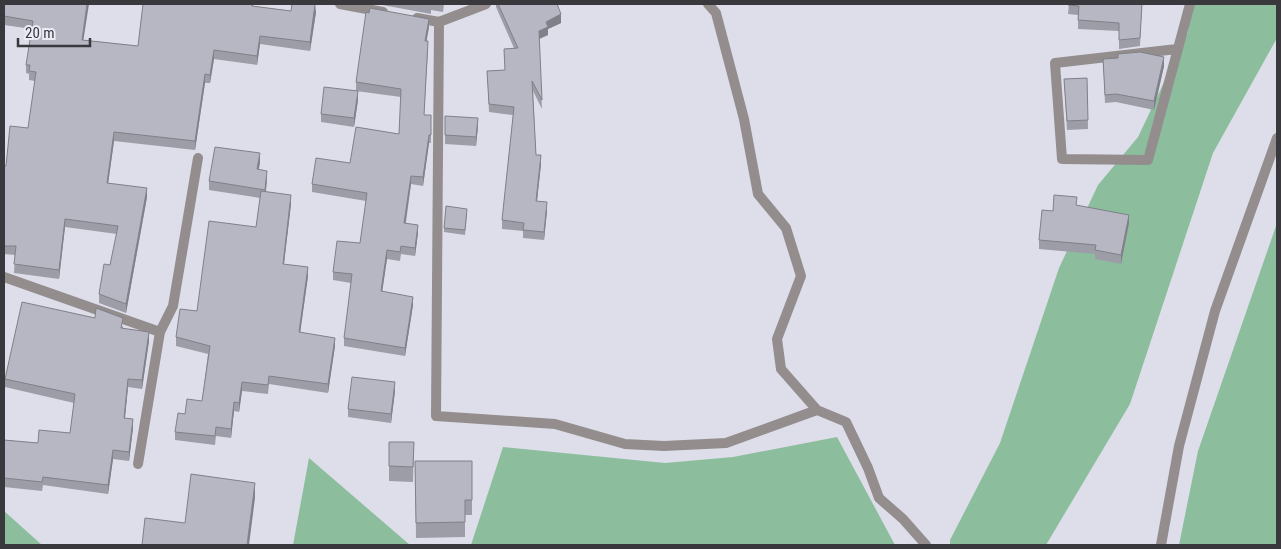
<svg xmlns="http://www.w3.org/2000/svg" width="1281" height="549" font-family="'Roboto Condensed',sans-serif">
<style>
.green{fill:#8cbe9e}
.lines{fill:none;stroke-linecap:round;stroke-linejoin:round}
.minor{stroke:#938d8e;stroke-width:10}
.wall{fill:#9d9da7}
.shaded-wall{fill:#7f8088}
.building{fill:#b6b7c2;stroke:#7f8088}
</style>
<rect width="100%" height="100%" fill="#dddee9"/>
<path class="green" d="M1190,4H1277V38L1213,153L1130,404L1046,545H950V540L1000,443L1059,268L1098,185L1138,137L1188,32Z
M1277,223V545H1179L1198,451Z
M837,437L895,545H471L503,447L665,463L733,457Z
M309,458L410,545H293Z
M4,511L42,545H4Z"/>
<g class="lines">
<path class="minor" d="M340,4L383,12
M708,4L716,13L744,119L758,194L786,228L801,276L777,339L781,369L817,410L846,422L868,468L879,498L903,519L926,545
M417,18L439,22L486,4
M439,22L436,416L555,424L625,444L664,446L726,443L817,410
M1177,49L1055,63L1062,159L1148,160L1190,4
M4,277L160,332L138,464
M160,332L173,306L198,158
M1161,545L1179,446L1215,311L1277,138"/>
</g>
<path class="wall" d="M4,4L83,40L138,46L143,4H253V6L291,11L316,12L310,51L260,44L257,65L214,59L210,83H205L195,150L114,141L108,183L147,197L126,313L99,303V294L110,265L117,234L65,227L59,279L14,273L15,255L4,254V166H6L28,128L35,81L29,80V74L26,73V65L32,29L4,25Z
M377,4H444L443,12L431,10V14Z
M496,4H557L561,23L548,29V35L539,39L542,109L533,91L536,155L541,164L537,201L547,211L544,240L523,238V231L502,229V220L513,115L489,112L487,71L505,70L504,49L514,48L496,7Z
M1069,4H1142L1140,46L1119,49V31L1078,29V15L1068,14Z
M429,27L426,41L428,50L424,115H431V143H429L423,186L411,184L406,223L418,233L415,256L401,254L400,261L387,259L382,291L413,305L405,356L344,346V338L351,283L333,280V272L360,243L366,201L312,192V184L350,163L399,134L401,97L356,91V82Z
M1103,59L1164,66L1154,110L1116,102L1105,103Z
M1087,78L1088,129L1067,130L1064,79Z
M358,100L354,127L321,122V114Z
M445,116L478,126L476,146L445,144Z
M260,162L259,169L267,179L266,192L291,204L284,264L308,276L300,333L335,346L328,393L269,384L268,394L242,391L239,412L234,411L231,438L216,436L215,445L175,440V432L185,414L202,401L208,354L176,346V337L197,311L256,227L260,198L209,190V181Z
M1077,205L1129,223L1121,264L1095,259V254L1039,249V240L1053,211Z
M467,214L465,235L444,232V228Z
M123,326V328L149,341L142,389L128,387L125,418L133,428L129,461L113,459L108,494L43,485L42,491L4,487V440L38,443L70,433L74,403L5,387V379Z
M395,391L391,423L348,417V409Z
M389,442H414L413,482L389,481Z
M415,461H472V515H465V537L416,538Z"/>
<path class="shaded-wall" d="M87,4H89L82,49V40Z
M315,4L316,12L310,51V42Z
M561,14V23L548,29V35L539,39V31L546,22Z
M429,19V27L425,50V41Z
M260,36V44L257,65V56Z
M214,50V59L210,83V75Z
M1164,57V66L1154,110V101Z
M205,74V83L195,150V141Z
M358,91V100L354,127V118Z
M478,118V126L476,146V137Z
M114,132V141L107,192V183Z
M429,135V143L423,186V177Z
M260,153V162L257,178V169Z
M541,155V164L536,210V201Z
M267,171V179L265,198V190Z
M411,176V184L404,231V223Z
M147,188V197L126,313V304Z
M291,195V204L283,272V264Z
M547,202V211L544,240V232Z
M1129,215V223L1121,264V255Z
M65,219V227L59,279V270Z
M418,225V233L415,256V248Z
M387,250V259L381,300V291Z
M308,267V276L299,341V332Z
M413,297V305L405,356V348Z
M149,332V341L142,389V380Z
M335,338V346L328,393V384Z
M128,379V387L124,427V418Z
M242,382V391L239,412V403Z
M395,382V391L391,423V414Z
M234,402V411L231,438V429Z
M133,419V428L129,461V452Z
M113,450V459L108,494V485Z
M255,483V498L249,545H247Z"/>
<path class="building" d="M4,4H87L82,40L138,46L143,4H252V6L291,11L292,4H315L310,42L260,36L257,56L214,50L210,75L205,74L195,141L114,132L107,183L147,188L126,304L99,294L104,264L110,265L118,226L65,219L59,270L14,264L16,246H4V166H6L10,126L28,128L36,72L29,71L30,65H26L33,21L4,16Z
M498,4H557L561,14L546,22L548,27L539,31L542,100L532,81L536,155H541L536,201L547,202L544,232L523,230L524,223L502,220L514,107L489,104L487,71L505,70L504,49L518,48Z
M1069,4H1142L1140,38L1119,40V23L1078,20L1079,6L1068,5Z
M370,8L429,19L425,41H428L424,115H431V135H429L423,177L411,176L404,223L418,225L415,248L401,246L400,252L387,250L381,291L413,297L405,348L344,338L352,274L333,272L337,241L360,243L367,193L312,184L316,158L350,163L356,127L399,134L401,89L356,82L366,12L369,13Z
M1140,52L1164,57L1154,101L1116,94L1105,95L1103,59L1118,58V54Z
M1087,78L1088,120L1067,121L1064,79Z
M324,87L358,91L354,118L321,114Z
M445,116L478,118L476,137L445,135Z
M215,147L260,153L257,169L267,171L265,190L209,181Z
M261,191L291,195L283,264L308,267L299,332L335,338L328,384L269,376L268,385L242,382L239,403L234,402L231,429L216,427L215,436L175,432L178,413L185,414L187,399L202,401L210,346L176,337L180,309L197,311L209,221L256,227Z
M1054,195L1077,197L1076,205L1129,215L1121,255L1095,250L1096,245L1039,240L1042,210L1053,211Z
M446,206L467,209L465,230L444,228Z
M22,302L95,318L96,308L123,318L121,328L149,332L142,380L128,379L124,418L133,419L129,452L113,450L108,485L43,477L42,482L4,478V440L38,443L39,430L70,433L75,394L5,379Z
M352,377L395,382L391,414L348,409Z
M389,442H414L413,467L389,466Z
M415,461H472V500H465V522L416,523Z
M191,474L255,483L247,545H142L145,518L185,523Z"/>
<rect width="1281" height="549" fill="none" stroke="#38383d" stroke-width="10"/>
<path d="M18 38v8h72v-8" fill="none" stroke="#38383d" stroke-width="2.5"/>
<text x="25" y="38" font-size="15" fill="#38383d" stroke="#ebebf7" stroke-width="4" paint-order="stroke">20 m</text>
</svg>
